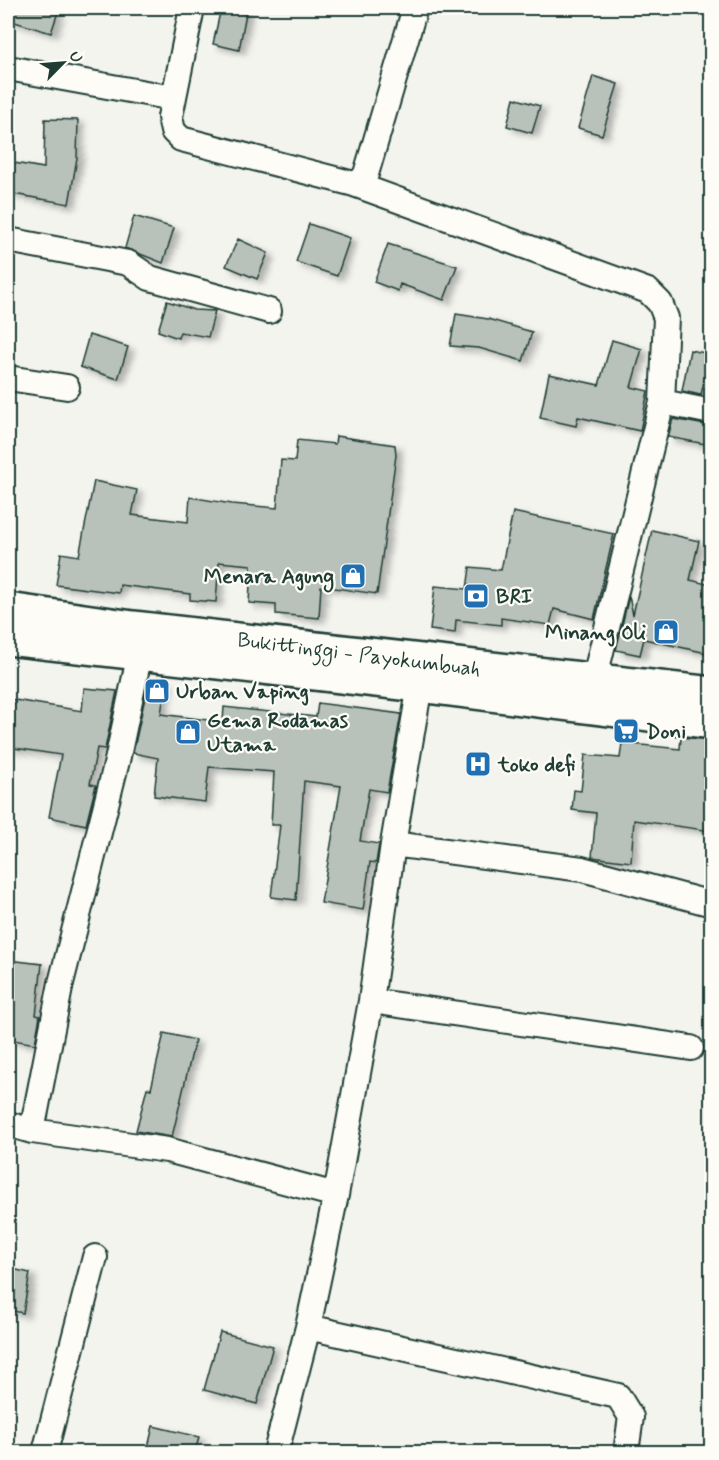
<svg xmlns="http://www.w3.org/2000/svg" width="719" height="1460" font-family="Mynerve,sans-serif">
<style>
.building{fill:#b9c1bb;stroke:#1f3d34;stroke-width:1.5;filter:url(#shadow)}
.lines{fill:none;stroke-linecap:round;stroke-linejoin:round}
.minor-casing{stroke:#1f3d34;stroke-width:28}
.trunk-casing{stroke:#1f3d34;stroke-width:38}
.minor{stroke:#fdfcf7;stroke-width:24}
.trunk{stroke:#fdfcf7;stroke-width:33}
.labels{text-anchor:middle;stroke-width:4.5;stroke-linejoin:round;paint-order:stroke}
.poi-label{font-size:21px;font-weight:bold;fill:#1f3d34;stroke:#fdfcf7;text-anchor:start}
.street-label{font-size:21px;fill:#1f3d34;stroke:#fdfcf7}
</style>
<defs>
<filter id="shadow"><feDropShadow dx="6" dy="4" stdDeviation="3" flood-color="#0004"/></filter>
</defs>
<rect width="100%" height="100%" fill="#f4f4ef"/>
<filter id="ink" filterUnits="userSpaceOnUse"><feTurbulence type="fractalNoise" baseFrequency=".0167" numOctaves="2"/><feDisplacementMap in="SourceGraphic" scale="12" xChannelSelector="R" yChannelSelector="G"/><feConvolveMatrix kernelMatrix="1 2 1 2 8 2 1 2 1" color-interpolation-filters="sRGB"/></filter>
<g filter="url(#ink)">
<path class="building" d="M8,8H42L58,12L51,33L8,20Z
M221,8H247L239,50L213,44Z
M593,76L618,84L602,135L578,128Z
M514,98L540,106L532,133L507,126Z
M45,119L78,120L77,158L69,204L8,193V162L44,168Z
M134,216L174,228L163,263L125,248Z
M309,224L350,238L337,276L296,262Z
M238,239L268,253L257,279L226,266Z
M388,244L457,266L444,300L400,284L398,291L374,282Z
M167,301L194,310L215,311L208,337L180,332L178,338L158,331Z
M456,314L488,319L532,332L523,361L479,348L450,346Z
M89,335L128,347L118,379L80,367Z
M612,340L642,349L631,387L648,391L640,431L578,417L576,426L540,418L549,374L599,385Z
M690,350L710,354L701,395L682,391Z
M673,419L711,426V445L668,437Z
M336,436L395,445L396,455L377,594L321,586L319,618L276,614V605L249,603L251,565L219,562L216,602L190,600V594L120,585L119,593L56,585L61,553L79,556L94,481L137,490L132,515L188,522L190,497L232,504L277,508L281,460L295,461L297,440L335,444Z
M513,512L614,534L594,619L554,609L550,625L501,618V625L456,620L455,633L430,630L435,586L467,589L470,567L501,570Z
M652,530L699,541L690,580L711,585V654L644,639L640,655L616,650L629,596L633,615Z
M149,679L166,682L161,714L223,722L224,707L316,717L318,703L401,714L387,792L369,789L360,841L379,844L376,863L370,862L363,910L321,903L341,786L304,781L296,900L271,897L280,825H271L274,772L209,767L205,802L154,796L158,758L133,753Z
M84,688L117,691L105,749L97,748L90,784L96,785L86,825L49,817L61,755L8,747V699L82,711Z
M681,737L711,740V831L634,820L631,862L592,857L596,813L572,810L574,790L581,791L585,755L620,758L622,743L680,749Z
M8,960L42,964L36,1015L40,1016L35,1044L8,1039Z
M164,1033L195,1040L172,1137L136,1131L147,1088L151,1089Z
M8,1268L30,1273L23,1313L8,1310Z
M220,1332L273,1346L257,1404L204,1390Z
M153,1426L199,1437L195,1452H147Z"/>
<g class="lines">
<g class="minor-casing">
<path id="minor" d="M192,8L170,117L173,131L181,139L354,184L648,291L660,303L666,318L662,402L594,681
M8,68L173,98
M354,184L362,180L366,174L415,8
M8,240L128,263L150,278L269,311
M8,378L67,387
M662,402L712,412
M393,844L582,869L712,904
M371,1001L691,1048
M8,1124L32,1131L167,1150L336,1195
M32,1131L61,983L117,761L140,653
M308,1327L618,1396L631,1417L626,1452
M45,1452L95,1257
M276,1452L308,1327L336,1195L371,1001L393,844L420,685"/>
</g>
<g class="trunk-casing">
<path id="trunk" d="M8,610L133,628L712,694
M8,638L420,685L712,722"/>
</g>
<use href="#minor" class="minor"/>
<use href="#trunk" class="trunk"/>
</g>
</g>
<defs>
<g id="shop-square" transform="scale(1.35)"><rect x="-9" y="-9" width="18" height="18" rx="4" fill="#1f6fb2" stroke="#fdfcf7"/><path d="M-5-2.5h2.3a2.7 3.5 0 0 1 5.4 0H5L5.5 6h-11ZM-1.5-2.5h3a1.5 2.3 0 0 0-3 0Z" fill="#fff"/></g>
<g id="bank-square" transform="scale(1.35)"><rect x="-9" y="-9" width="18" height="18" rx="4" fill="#1f6fb2" stroke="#fdfcf7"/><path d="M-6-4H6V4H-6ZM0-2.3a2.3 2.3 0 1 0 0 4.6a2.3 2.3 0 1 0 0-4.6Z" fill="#fff"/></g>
<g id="supermarket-square" transform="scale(1.35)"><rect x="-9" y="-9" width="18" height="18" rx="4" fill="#1f6fb2" stroke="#fdfcf7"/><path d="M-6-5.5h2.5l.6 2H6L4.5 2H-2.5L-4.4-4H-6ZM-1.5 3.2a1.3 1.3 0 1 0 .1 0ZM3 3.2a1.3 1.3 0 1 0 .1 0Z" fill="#fff"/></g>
<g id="hospital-square" transform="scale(1.35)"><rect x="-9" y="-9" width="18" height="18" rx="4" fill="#1f6fb2" stroke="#fdfcf7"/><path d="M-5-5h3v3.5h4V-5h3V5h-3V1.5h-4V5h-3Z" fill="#fff"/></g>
</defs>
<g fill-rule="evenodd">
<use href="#shop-square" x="353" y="576"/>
<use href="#bank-square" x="476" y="596"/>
<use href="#shop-square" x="666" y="632"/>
<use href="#shop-square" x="157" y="691"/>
<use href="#supermarket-square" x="626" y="731"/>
<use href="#shop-square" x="188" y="732"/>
<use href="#hospital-square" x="478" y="764"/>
</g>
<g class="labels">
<g class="poi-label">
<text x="334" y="583" text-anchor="end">Menara Agung</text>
<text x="496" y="603">BRI</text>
<text x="646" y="639" text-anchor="end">Minang Oli</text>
<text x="176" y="698">Urban Vaping</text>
<text x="207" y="727">Gema Rodamas<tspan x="207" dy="24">Utama</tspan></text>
<text x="646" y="738">Doni</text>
<text x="498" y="771">toko defi</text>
</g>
<g class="street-label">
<text transform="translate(359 654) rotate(7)" y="7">Bukittinggi - Payokumbuah</text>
</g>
</g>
<rect width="719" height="1460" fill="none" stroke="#fdfcf7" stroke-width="30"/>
<rect x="15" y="15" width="689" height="1430" fill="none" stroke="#1f3d34" stroke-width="2" filter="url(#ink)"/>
<g transform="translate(63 63) rotate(65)" stroke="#fdfcf7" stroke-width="4.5" paint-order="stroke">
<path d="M0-4.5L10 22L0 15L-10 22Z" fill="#1f3d34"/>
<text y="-9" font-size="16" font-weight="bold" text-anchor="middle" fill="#1f3d34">U</text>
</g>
</svg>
